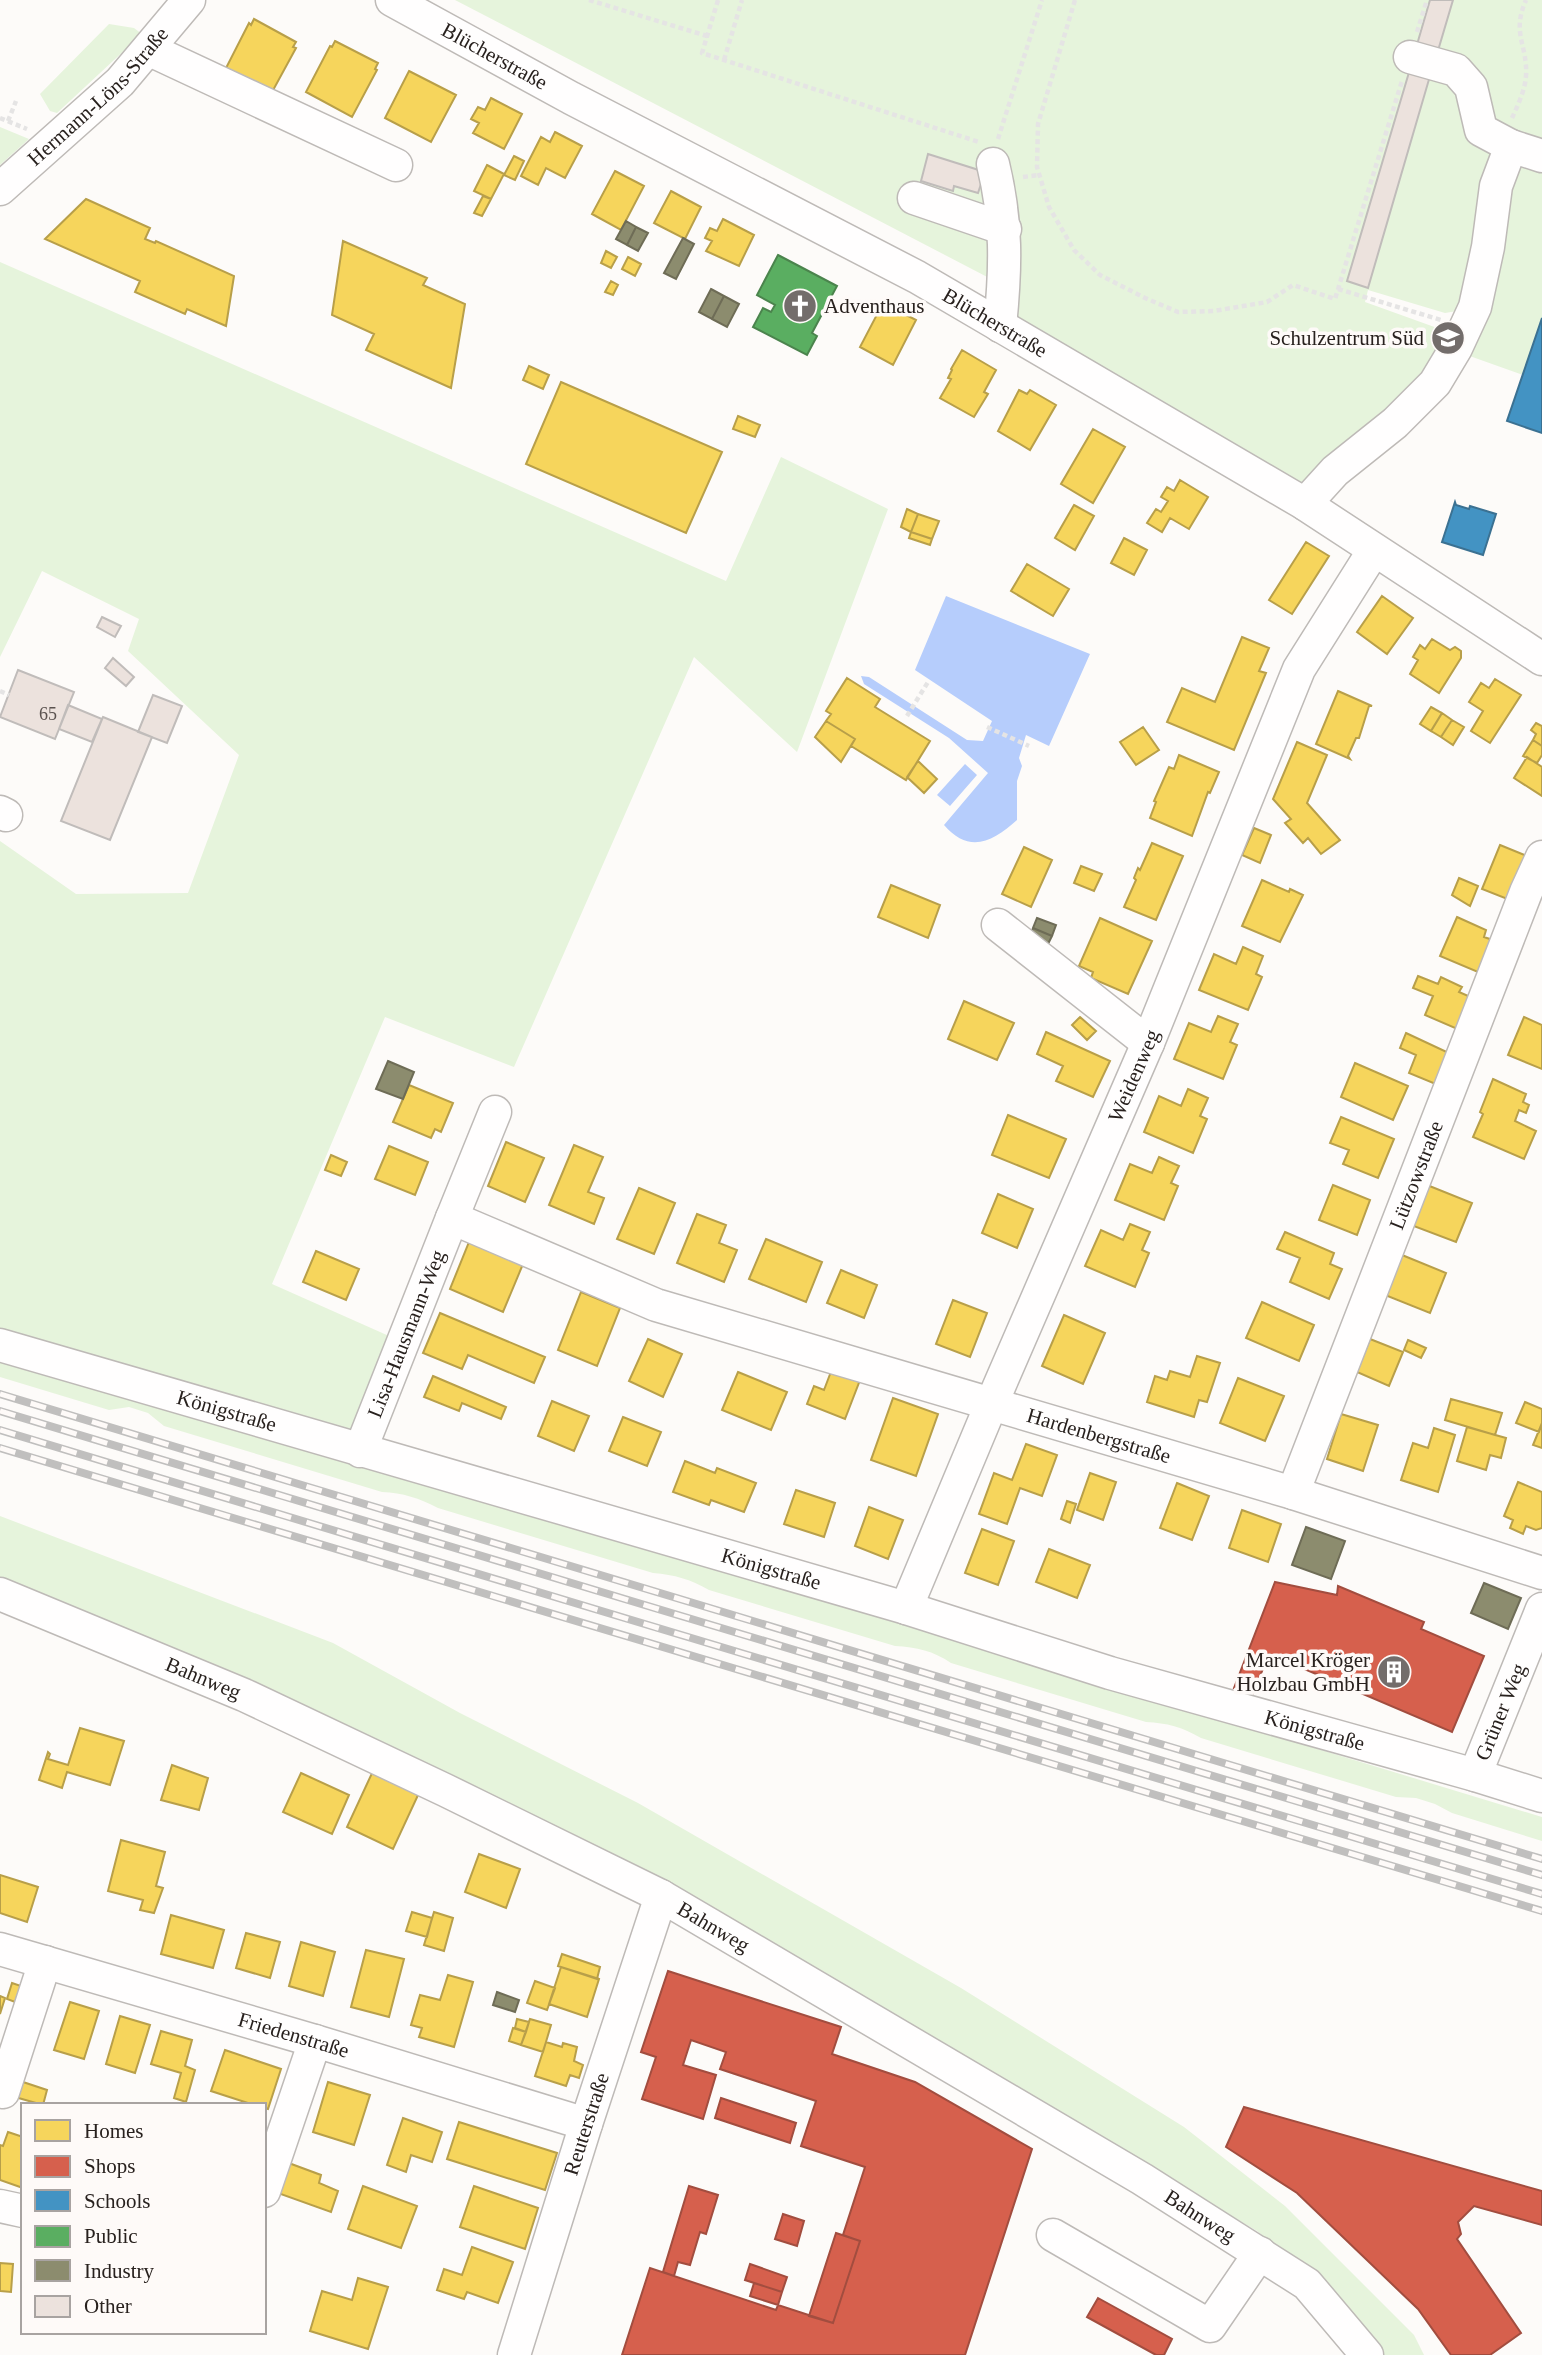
<svg xmlns="http://www.w3.org/2000/svg" width="1542" height="2355" font-family="Georgia,serif">
<style>
.green{fill:#e6f4dc}
.water{fill:#b6cdfc}
.homes{fill:#f6d55c;stroke:#b89f49;stroke-width:2}
.shops{fill:#d6604d;stroke:#a24d3f;stroke-width:2}
.schools{fill:#4393c3;stroke:#3b7192;stroke-width:2}
.public{fill:#5aae61;stroke:#4b844d;stroke-width:2}
.industry{fill:#8c8c6e;stroke:#6e6c56;stroke-width:2}
.building{fill:#ece2dd;stroke:#c0bcba;stroke-width:2}
.lines{fill:none;stroke-linecap:round;stroke-linejoin:round}
.minor-casing{stroke:#bebab7;stroke-width:35}
.path{stroke:#e5e4e4;stroke-width:4.5;stroke-dasharray:5 3.5;stroke-linecap:butt}
.minor{stroke:#fffefe;stroke-width:32}
.rail-casing{stroke:#c0bfbe;stroke-width:8}
.rail{stroke:#fefaf8;stroke-width:5;stroke-dasharray:16;stroke-linecap:butt}
.labels{text-anchor:middle;stroke-width:7;stroke-linejoin:round;paint-order:stroke}
.number-label{font-size:18px;fill:#5a524f}
.street-label{font-size:21px;fill:#28211e;stroke:#fefaf8}
.poi-label{font-size:21px;fill:#28211e;stroke:#fefaf8;text-anchor:end}
</style>
<rect width="100%" height="100%" fill="#fdfbf9"/>
<path class="green" d="M455,0H1542V150L1513,141L1446,77L1492,148V156L1464,301L1457,311L1445,313L1368,290L1365,302L1440,329L1446,333L1428,378L1309,492L1009,317L993,280Z
M109,24L134,28L142,34L57,113L50,111L40,94Z
M0,127L29,139L0,165Z
M1516,160L1542,167V318L1523,375L1464,354Z
M0,262L726,581L781,457L888,509L797,752L694,657L514,1067L385,1017L272,1284L389,1336L342,1458L781,1586L1542,1817V1841L1452,1813L1435,1804L1416,1798L1396,1797L1201,1738C1182,1727 1167,1723 1146,1722L951,1663C933,1651 917,1647 895,1646L709,1590C690,1579 675,1575 653,1573L438,1508C419,1498 403,1493 382,1492L164,1426L148,1413L129,1407L109,1410L0,1377V841L76,894L188,893L239,755L128,651L139,619L42,571L0,657Z
M0,1516L333,1643L460,1713L638,1803L961,1988L1184,2127L1285,2206L1414,2335L1424,2355H1383L1340,2297L1257,2231L1148,2167L902,2029L0,1582Z"/>
<path class="water" d="M946,596L1090,654L1049,746L1026,735L1019,758L1022,766L1017,781V820C993,842 969,854 944,825L988,773L949,738L864,684L861,676L869,677L967,740L983,741L992,721L915,670Z
M965,764L977,775L950,806L937,795Z"/>
<path class="homes" d="M254,19L296,42L293,47L296,48L271,94L225,70L249,23L251,25Z
M335,41L378,63L375,69L377,70L352,117L306,92L330,46L332,47Z
M409,71L456,95L431,142L385,118Z
M491,98L522,114L504,149L473,133L479,123L471,119L478,107L485,110Z
M555,132L582,146L565,178L546,168L538,185L521,176L541,137L550,142Z
M514,156L524,161L515,180L504,175Z
M487,165L504,174L491,199L474,191Z
M615,171L644,186L621,230L592,214Z
M671,191L701,207L685,239L654,223Z
M483,196L491,199L482,216L474,213Z
M86,199L150,228L145,239L155,243L156,241L234,276L226,326L187,309L185,314L135,292L140,281L45,239Z
M723,219L754,235L739,266L706,251L712,241L705,238L710,228L717,231Z
M343,241L427,278L423,285L465,304L451,388L366,350L374,334L332,315Z
M606,251L617,257L611,268L601,263Z
M628,257L641,264L635,276L622,269Z
M611,281L618,285L613,295L605,292Z
M883,303L916,320L893,365L860,347Z
M962,350L996,370L984,392L988,394L974,417L940,398L951,379L948,378L952,370L951,369Z
M529,366L549,375L543,389L523,380Z
M561,382L722,452L686,533L526,464Z
M1019,390L1027,394L1030,390L1056,405L1030,450L998,431Z
M738,416L760,425L755,437L733,429Z
M1093,429L1125,447L1093,503L1061,484Z
M1180,480L1208,497L1189,529L1170,518L1162,532L1147,523L1156,509L1161,512L1168,501L1161,497L1167,487L1174,491Z
M1074,505L1094,516L1075,550L1055,538Z
M907,509L918,514L911,532L901,527Z
M918,514L939,521L932,539L911,532Z
M911,532L932,539L930,545L909,538Z
M1124,538L1147,550L1134,575L1111,563Z
M1306,542L1329,556L1292,614L1269,600Z
M1027,564L1069,589L1053,616L1011,591Z
M1382,596L1413,618L1387,654L1357,632Z
M1242,637L1269,648L1259,671L1266,673L1234,750L1167,722L1182,688L1215,702Z
M1432,639L1450,650L1455,647L1461,651V658L1439,693L1410,674L1418,660L1413,657L1420,645L1425,649Z
M847,678L880,699L875,707L930,741L906,780L851,746L855,739L826,721L831,714L826,711Z
M1495,679L1521,695L1490,743L1471,731L1483,711L1469,702L1481,683L1489,688Z
M1338,691L1372,706H1369L1359,738H1356L1348,756L1350,759L1316,744Z
M1431,707L1442,713L1431,731L1420,724Z
M1442,713L1452,720L1441,737L1431,731Z
M1452,720L1464,727L1453,745L1441,737Z
M826,721L855,739L841,762L815,737Z
M1536,723L1542,726V746L1533,740L1536,734L1531,730Z
M1143,727L1159,750L1136,765L1120,742Z
M1533,740L1542,746V755L1537,763L1523,756Z
M1297,742L1327,755L1307,803L1340,840L1321,854L1308,838L1303,843L1285,823L1291,819L1273,799Z
M1179,755L1219,772L1210,793L1208,792L1192,836L1150,818L1156,802L1154,801L1169,767L1174,769Z
M1527,757L1542,767V796L1514,778Z
M918,761L937,779L924,793L907,777Z
M1254,828L1271,835L1260,863L1242,855Z
M1152,843L1183,856L1156,920L1124,907L1136,880L1134,878L1138,868L1140,870Z
M1500,845L1534,859L1515,902L1482,889Z
M1024,847L1052,860L1031,907L1002,894Z
M1081,866L1102,874L1094,891L1074,883Z
M1459,878L1478,886L1470,906L1452,895Z
M1262,880L1289,892L1290,889L1303,895L1280,942L1242,926Z
M891,885L940,905L928,938L878,917Z
M1457,917L1486,930L1484,937L1499,942L1485,975L1440,956Z
M1100,918L1152,941L1128,994L1091,978L1093,972L1079,966Z
M1243,947L1263,956L1256,974L1262,977L1248,1010L1199,990L1214,954L1236,964Z
M1418,976L1438,984L1441,977L1462,987L1459,992L1475,999L1462,1031L1425,1015L1433,996L1413,988Z
M964,1001L1014,1023L997,1060L948,1039Z
M1218,1016L1238,1024L1230,1042L1237,1045L1223,1079L1174,1059L1189,1023L1211,1032Z
M1080,1017L1096,1031L1087,1040L1072,1025Z
M1524,1017L1542,1025V1069L1508,1055Z
M1046,1032L1110,1061L1093,1097L1056,1081L1063,1066L1037,1054Z
M1406,1033L1451,1054L1438,1085L1409,1073L1416,1055L1400,1048Z
M1355,1063L1408,1086L1393,1120L1341,1097Z
M1493,1079L1526,1094L1523,1102L1529,1105L1526,1113L1519,1110L1515,1121L1536,1131L1524,1159L1473,1137L1483,1114L1480,1112Z
M409,1085L453,1103L441,1132L435,1129L431,1138L393,1122Z
M1188,1089L1208,1098L1200,1116L1207,1119L1193,1153L1144,1132L1159,1096L1181,1106Z
M1008,1115L1066,1139L1049,1178L992,1155Z
M1341,1117L1394,1139L1378,1178L1343,1164L1349,1150L1330,1143Z
M506,1142L544,1158L525,1202L488,1186Z
M574,1145L603,1157L588,1192L604,1198L594,1224L549,1205Z
M389,1146L428,1162L415,1195L375,1179Z
M331,1155L347,1162L341,1176L325,1170Z
M1159,1157L1179,1166L1171,1183L1178,1186L1164,1220L1115,1200L1130,1164L1152,1173Z
M1333,1185L1370,1200L1357,1235L1319,1220Z
M1427,1185L1472,1203L1456,1242L1411,1225Z
M639,1188L675,1203L654,1254L617,1239Z
M998,1194L1033,1209L1017,1248L982,1233Z
M697,1214L726,1225L719,1243L737,1250L724,1282L677,1263Z
M1130,1224L1150,1232L1142,1250L1149,1253L1135,1287L1085,1266L1101,1230L1123,1240Z
M1285,1232L1334,1253L1330,1264L1342,1269L1329,1299L1290,1282L1300,1258L1277,1249Z
M766,1239L822,1262L806,1302L749,1279Z
M469,1242L523,1264L503,1312L450,1289Z
M316,1251L359,1269L346,1300L303,1282Z
M1402,1255L1446,1273L1430,1313L1385,1295Z
M841,1270L877,1285L864,1318L827,1303Z
M581,1292L620,1308L597,1366L558,1350Z
M953,1300L987,1313L970,1357L936,1344Z
M1262,1302L1314,1325L1299,1361L1246,1338Z
M440,1313L545,1357L534,1383L468,1355L462,1369L423,1353Z
M1064,1315L1105,1333L1083,1384L1042,1366Z
M648,1339L682,1354L663,1397L629,1381Z
M1370,1339L1403,1352L1389,1386L1357,1372Z
M1408,1340L1426,1348L1421,1358L1404,1350Z
M1197,1356L1220,1363L1207,1402L1199,1400L1194,1417L1147,1402L1155,1376L1167,1380L1170,1371L1190,1377Z
M832,1369L860,1380L845,1419L807,1404L814,1386L824,1390Z
M738,1372L787,1392L771,1430L722,1410Z
M433,1376L506,1407L501,1419L462,1403L459,1411L424,1397Z
M1238,1378L1284,1396L1265,1441L1220,1423Z
M893,1398L938,1414L916,1476L871,1460Z
M1451,1399L1502,1413L1495,1435L1445,1420Z
M552,1401L589,1416L574,1451L538,1436Z
M1525,1402L1542,1409V1423L1539,1432L1516,1423Z
M1341,1414L1378,1425L1363,1471L1327,1459Z
M623,1417L661,1432L647,1466L609,1451Z
M1542,1423V1448L1533,1445Z
M1467,1427L1506,1438L1501,1458L1490,1455L1486,1470L1457,1461Z
M1434,1428L1455,1435L1438,1492L1401,1480L1413,1443L1428,1448Z
M1026,1444L1057,1455L1042,1496L1020,1488L1007,1524L979,1514L994,1473L1012,1480Z
M685,1461L715,1473L717,1468L756,1483L744,1512L711,1500L709,1505L673,1492Z
M1090,1473L1116,1482L1103,1520L1077,1510Z
M1518,1482L1542,1492V1528L1536,1530L1526,1526L1523,1534L1510,1528L1513,1520L1504,1516Z
M1177,1483L1209,1496L1192,1540L1160,1528Z
M796,1490L835,1503L824,1537L784,1524Z
M1067,1501L1076,1504L1070,1523L1061,1519Z
M869,1507L903,1520L888,1559L855,1546Z
M1242,1510L1281,1524L1268,1562L1229,1548Z
M982,1529L1014,1541L998,1585L965,1573Z
M1049,1549L1090,1565L1077,1598L1036,1582Z
M80,1728L124,1741L110,1785L67,1772L62,1788L39,1780L48,1752L50,1754L48,1759L68,1765Z
M172,1765L208,1778L199,1810L161,1800Z
M373,1771L419,1793L393,1849L347,1827Z
M301,1773L349,1795L332,1834L283,1812Z
M121,1840L165,1852L156,1886L163,1888L154,1913L140,1910L143,1900L108,1891Z
M479,1854L520,1869L506,1908L465,1892Z
M0,1875L38,1887L27,1922L0,1913Z
M412,1912L432,1918L427,1937L406,1931Z
M434,1912L453,1918L444,1951L424,1945Z
M171,1915L224,1930L213,1968L161,1954Z
M246,1933L280,1942L270,1978L236,1968Z
M301,1942L335,1952L323,1996L289,1986Z
M366,1950L404,1959L389,2017L351,2007Z
M562,1954L600,1967L597,1979L558,1966Z
M561,1967L599,1979L587,2017L549,2004Z
M448,1975L473,1982L454,2047L419,2037L422,2028L411,2025L420,1995L440,2000Z
M535,1981L555,1988L547,2010L527,2003Z
M12,1983L21,1986L15,2002L7,1999Z
M0,1996L5,1998L0,2014Z
M70,2002L99,2011L84,2059L54,2050Z
M120,2016L150,2025L135,2073L106,2064Z
M517,2019L529,2022L526,2032L515,2028Z
M530,2019L551,2025L543,2052L521,2045Z
M513,2028L526,2032L521,2045L509,2041Z
M161,2031L192,2040L185,2066L195,2070L186,2102L174,2098L181,2073L151,2064Z
M546,2042L562,2047L563,2043L577,2047L574,2061L583,2065L579,2078L570,2075L566,2086L535,2076Z
M225,2050L281,2069L268,2109L264,2108V2105H254L211,2091Z
M20,2081L47,2090L43,2105L15,2097Z
M328,2082L370,2095L354,2145L313,2132Z
M403,2118L442,2132L432,2162L411,2155L406,2172L387,2165Z
M459,2122L557,2153L545,2190L447,2159Z
M8,2132L23,2137V2188L0,2180V2145L3,2146Z
M286,2162L321,2175L319,2183L338,2191L331,2212L275,2192Z
M363,2186L417,2206L401,2248L348,2229Z
M474,2186L538,2208L525,2249L460,2227Z
M472,2247L513,2262L498,2303L467,2292L464,2299L437,2290L444,2269L462,2275Z
M0,2263L13,2264L11,2292L0,2291Z
M358,2278L388,2287L368,2349L310,2331L322,2291L352,2300Z"/>
<path class="shops" d="M1275,1582L1337,1595L1338,1586L1424,1622L1421,1629L1484,1656L1452,1732L1269,1654L1253,1693L1234,1688Z
M668,1971L841,2027L832,2054L915,2082L1032,2149L965,2355H622L650,2268L776,2310L778,2305L833,2323L860,2241L843,2235L865,2167L801,2146L816,2101L720,2069L726,2052L691,2040L683,2065L716,2075L703,2119L642,2099L656,2057L641,2052Z
M721,2098L796,2123L790,2143L715,2118Z
M1244,2107L1542,2191V2225L1474,2206L1458,2222L1461,2234L1457,2239L1521,2333L1490,2355H1451L1418,2309L1297,2193L1226,2147Z
M689,2186L718,2195L706,2234L700,2232L690,2265L678,2262L674,2276L663,2272Z
M783,2214L804,2221L797,2246L775,2239Z
M836,2233L860,2241L833,2323L809,2316Z
M750,2264L787,2277L782,2292L745,2280Z
M754,2283L782,2292L778,2305L750,2296Z
M1098,2298L1172,2339L1164,2355H1156L1087,2317Z"/>
<path class="schools" d="M1542,318V433L1507,421Z
M1455,502L1456,505L1469,509L1470,506L1496,514L1483,555L1442,542Z"/>
<path class="public" d="M778,255L837,286L812,333L817,336L807,355L753,327L763,308L771,312L775,305L757,295Z"/>
<path class="industry" d="M626,221L636,227L627,245L616,239Z
M636,227L648,233L638,251L627,245Z
M683,238L694,244L676,279L664,273Z
M711,289L724,296L712,319L699,312Z
M724,296L739,304L727,327L712,319Z
M1037,918L1056,925L1052,936L1033,928Z
M1033,928L1052,936L1047,946L1029,939Z
M388,1061L414,1072L403,1099L376,1089Z
M1306,1527L1345,1541L1331,1579L1292,1565Z
M1484,1583L1521,1598L1508,1629L1471,1613Z
M497,1992L519,2000L515,2012L493,2005Z"/>
<path class="building" d="M1430,0H1453L1437,54L1416,48Z
M1410,69L1430,76L1368,288L1347,281Z
M928,154L985,172L978,193L954,186L953,191L921,181Z
M102,617L121,626L115,637L97,627Z
M113,658L134,677L126,686L105,668Z
M18,670L74,692L55,739L0,717Z
M153,695L182,706L167,743L138,732Z
M68,705L102,719L92,742L59,729Z
M103,717L152,737L110,840L61,821Z"/>
<g class="lines">
<g class="minor-casing">
<g id="minor">
<path id="s1" d="M392,0L571,98L917,277L1305,504L1542,659"/>
<path d="M150,50L396,165"/>
<path d="M1410,57L1456,70L1471,87L1481,130L1511,146L1542,156"/>
<path d="M993,164C1007,222 1006,267 1000,326"/>
<path id="s2" d="M0,189L120,82L189,0"/>
<path d="M914,198L1005,229"/>
<path d="M1305,504L1335,471L1395,423L1435,383L1456,348L1475,307L1488,247L1496,186L1511,146"/>
<path d="M0,812L6,815"/>
<path d="M998,925L1148,1043"/>
<path d="M452,1218L495,1112"/>
<path id="s3" d="M0,1345L906,1608L1110,1673L1475,1775L1542,1796"/>
<path id="s4" d="M360,1451L452,1218L656,1305L1293,1493L1542,1573"/>
<path id="s5" d="M1293,1493L1526,892L1542,857"/>
<path id="s6" d="M0,1594L244,1695L445,1790L661,1896L1142,2179L1307,2284L1367,2355"/>
<path id="s7" d="M906,1608L991,1405L1148,1043L1299,669L1374,550"/>
<path id="s8" d="M1475,1775L1542,1609"/>
<path id="s9" d="M0,1949L315,2041L586,2124"/>
<path d="M3,2092L45,1962"/>
<path d="M264,2191L315,2041"/>
<path d="M0,2206L23,2211"/>
<path d="M1053,2235L1210,2326L1260,2253"/>
<path id="s10" d="M514,2355L586,2124L661,1896"/>
</g>
</g>
<path class="path" d="M589,0L707,36
M718,0L702,53L979,142
M1075,0L1038,124L1037,167L1049,207L1074,250L1100,275L1145,298L1178,312L1214,311L1267,302L1293,285L1335,299L1402,81
M1417,32L1427,0
M724,60L742,0
M0,118L27,129
M1512,118C1518,105 1525,90 1526,76C1528,45 1511,34 1526,0
M8,121L16,101
M998,139L1042,0
M1023,177L1039,175
M1338,289L1441,320
M0,691L9,695
M907,716L928,682
M987,727L1029,746"/>
<use href="#minor" class="minor"/>
<g class="rail-casing">
<path id="rail" d="M0,1394L1542,1859
M0,1411L1542,1875
M0,1430L1542,1894
M0,1448L1542,1911"/>
</g>
<use href="#rail" class="rail"/>
</g>
<defs>
<g id="church-disc" transform="scale(1.75)"><circle r="9.5" fill="#736d6b" stroke="#fefaf8"/><path d="M-1.2-6h2.4v3.5h3.3v2.4h-3.3V6h-2.4V-.1h-3.3v-2.4h3.3Z" fill="#fff"/></g>
<g id="school-disc" transform="scale(1.75)"><circle r="9.5" fill="#736d6b" stroke="#fefaf8"/><path d="M0-5L7-2L0 1L-7-2ZM-4 1L0 2.5L4 1V4Q0 6-4 4Z" fill="#fff"/></g>
<g id="building-disc" transform="scale(1.75)"><circle r="9.5" fill="#736d6b" stroke="#fefaf8"/><path d="M-4-6H4V6H1V3H-1V6H-4ZM-2.5-4.3h1.7v1.8h-1.7ZM.8-4.3h1.7v1.8H.8ZM-2.5-1h1.7V.8h-1.7ZM.8-1h1.7V.8H.8Z" fill="#fff"/></g>
</defs>
<g fill-rule="evenodd">
<use href="#church-disc" x="800" y="306"/>
<use href="#school-disc" x="1448" y="338"/>
<use href="#building-disc" x="1394" y="1672"/>
</g>
<g class="labels">
<g class="number-label">
<text x="48" y="720">65</text>
</g>
<g class="street-label">
<text dy="7" stroke="none"><textPath href="#s1" startOffset="117">Blücherstraße</textPath></text>
<text dy="7" stroke="none"><textPath href="#s2" startOffset="135">Hermann-Löns-Straße</textPath></text>
<text dy="7" stroke="none"><textPath href="#s1" startOffset="684">Blücherstraße</textPath></text>
<text dy="7" stroke="none"><textPath href="#s7" startOffset="579">Weidenweg</textPath></text>
<text dy="7" stroke="none"><textPath href="#s5" startOffset="341">Lützowstraße</textPath></text>
<text dy="7" stroke="none"><textPath href="#s4" startOffset="126">Lisa-Hausmann-Weg</textPath></text>
<text dy="7" stroke="none"><textPath href="#s3" startOffset="236">Königstraße</textPath></text>
<text dy="7" stroke="none"><textPath href="#s4" startOffset="934">Hardenbergstraße</textPath></text>
<text dy="7" stroke="none"><textPath href="#s3" startOffset="803">Königstraße</textPath></text>
<text dy="7" stroke="none"><textPath href="#s6" startOffset="220">Bahnweg</textPath></text>
<text dy="7" stroke="none"><textPath href="#s8" startOffset="68">Grüner Weg</textPath></text>
<text dy="7" stroke="none"><textPath href="#s3" startOffset="1370">Königstraße</textPath></text>
<text dy="7" stroke="none"><textPath href="#s6" startOffset="788">Bahnweg</textPath></text>
<text dy="7" stroke="none"><textPath href="#s9" startOffset="306">Friedenstraße</textPath></text>
<text dy="7" stroke="none"><textPath href="#s10" startOffset="242">Reuterstraße</textPath></text>
<text dy="7" stroke="none"><textPath href="#s6" startOffset="1354">Bahnweg</textPath></text>
</g>
<g class="poi-label">
<text x="824" y="313" text-anchor="start">Adventhaus</text>
<text x="1424" y="345">Schulzentrum Süd</text>
<text x="1370" y="1667">Marcel Kröger<tspan x="1370" dy="24">Holzbau GmbH</tspan></text>
</g>
</g>
<rect x="21" y="2103" width="245" height="231" fill="#fefaf8" stroke="#a8a3a1" stroke-width="2"/>
<rect x="35" y="2120" width="35" height="21" fill="#f6d55c" stroke="#a8a3a1" stroke-width="2"/>
<text x="84" y="2138" font-size="21" fill="#28211e">Homes</text>
<rect x="35" y="2156" width="35" height="21" fill="#d6604d" stroke="#a8a3a1" stroke-width="2"/>
<text x="84" y="2173" font-size="21" fill="#28211e">Shops</text>
<rect x="35" y="2190" width="35" height="21" fill="#4393c3" stroke="#a8a3a1" stroke-width="2"/>
<text x="84" y="2208" font-size="21" fill="#28211e">Schools</text>
<rect x="35" y="2226" width="35" height="21" fill="#5aae61" stroke="#a8a3a1" stroke-width="2"/>
<text x="84" y="2243" font-size="21" fill="#28211e">Public</text>
<rect x="35" y="2260" width="35" height="21" fill="#8c8c6e" stroke="#a8a3a1" stroke-width="2"/>
<text x="84" y="2278" font-size="21" fill="#28211e">Industry</text>
<rect x="35" y="2296" width="35" height="21" fill="#ece2dd" stroke="#a8a3a1" stroke-width="2"/>
<text x="84" y="2313" font-size="21" fill="#28211e">Other</text>
</svg>
